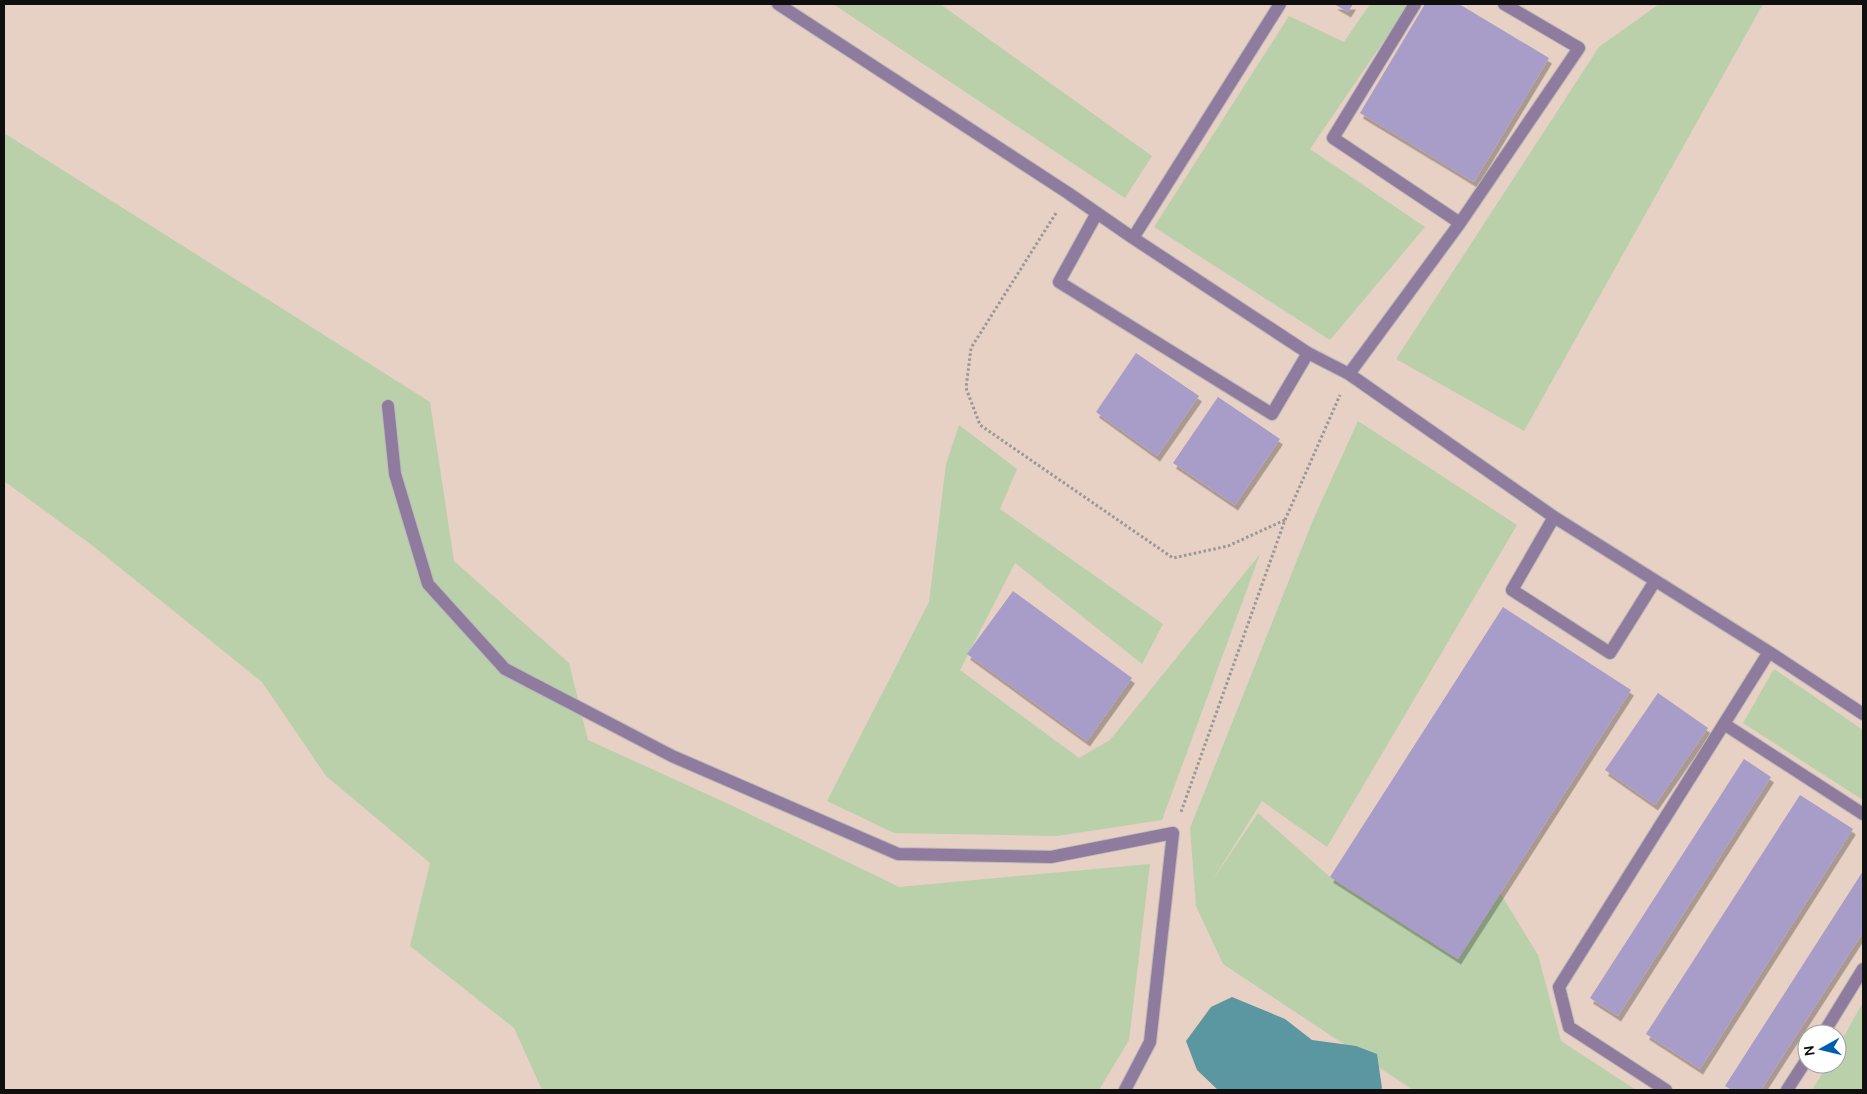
<svg xmlns="http://www.w3.org/2000/svg" width="1867" height="1094" font-family="Ubuntu,sans-serif">
<style>
.industrial{fill:#e7d0c4;fill-rule:evenodd}
.green{fill:#b9d0ab}
.water{fill:#5b97a1}
.building{fill:#a89cc8;filter:url(#shadow)}
.lines{fill:none;stroke-linecap:round;stroke-linejoin:round}
.service-casing{stroke:#bcb9b8;stroke-width:14}
.path{stroke:#9a9796;stroke-width:3;stroke-dasharray:2.5 2.5;stroke-linecap:butt}
.service{stroke:#8e7b9d;stroke-width:12}
</style>
<defs>
<filter id="shadow"><feDropShadow dx="3" dy="5.5" stdDeviation="0" flood-color="#0004"/></filter>
</defs>
<rect width="100%" height="100%" fill="#e2dedd"/>
<path class="industrial" d="M4,4H1863V1090H4ZM1807,1034H1837V1064H1807Z"/>
<path class="green" d="M833,4H940L1152,156L1125,198Z
M1370,4H1409L1310,149L1425,227L1330,340L1154,227L1289,16L1344,42Z
M1659,4H1763L1524,431L1396,359L1599,47Z
M4,133L430,402L454,561L569,663L588,740L733,806L899,887L1150,864L1129,1040L1099,1090H542L514,1028L410,946L430,863L326,776L262,682L93,546L4,481Z
M1358,421L1517,525L1327,847L1262,801L1212,881L1258,813L1330,877L1500,893L1538,955L1561,1041L1636,1090H1413L1223,964L1196,906L1190,828L1313,520Z
M959,425L1017,469L1000,509L1163,624L1142,664L1015,563L960,670L1079,758L1110,740L1260,554L1162,820L1057,836L894,833L827,801L929,602L946,464Z
M1774,669L1863,730V800L1743,723Z
M1863,1002V1090H1812L1828,1064H1837V1049Z"/>
<path class="water" d="M1232,997L1285,1019L1312,1040L1356,1046L1377,1054L1382,1088L1381,1090H1218L1197,1070L1186,1041L1211,1007Z"/>
<path class="building" d="M1334,4H1353L1348,12Z
M1425,4H1459L1549,58L1474,182L1360,113Z
M1136,353L1199,396L1157,456L1096,412Z
M1218,397L1280,439L1235,505L1173,463Z
M1013,591L1132,678L1087,741L967,654Z
M1503,607L1631,690L1458,959L1330,877Z
M1658,693L1708,728L1655,805L1605,770Z
M1744,759L1771,777L1618,1016L1590,998Z
M1800,795L1853,829L1700,1069L1646,1034Z
M1863,871V932L1761,1090H1732L1725,1086Z"/>
<g class="lines">
<g class="service-casing">
<path id="service" d="M778,4L1068,193L1133,238
M1280,4L1133,238L1308,353L1349,374L1554,517L1769,652L1863,714
M1415,4L1333,138L1460,223
M1097,213L1059,282L1272,414L1308,353
M1349,374L1460,223L1579,48L1504,4
M388,406L395,474L428,584L505,669L672,756L898,854L1051,857L1173,833L1150,1042L1125,1090
M1554,517L1512,590L1610,653L1655,581
M1724,724L1863,814
M1823,1034L1863,969
M1666,1090L1569,1027L1559,987L1769,652
M1787,1090L1807,1059"/>
</g>
<path class="path" d="M1056,213L971,348L966,388L980,425L1173,558L1228,546L1285,520L1181,812
M1285,520L1340,395"/>
<use href="#service" class="service"/>
</g>
<rect width="1867" height="1094" fill="none" stroke="#100f0f" stroke-width="10"/>
<g transform="translate(1822 1049) rotate(262)"><circle r="24" fill="#ffffff" stroke="#9f9f9f"/>
<path d="M0-4L9 19L0 12L-9 19Z" fill="#005fac"/>
<text y="-8" font-size="14" font-weight="bold" text-anchor="middle" fill="#100f0f">N</text>
</g>
</svg>
